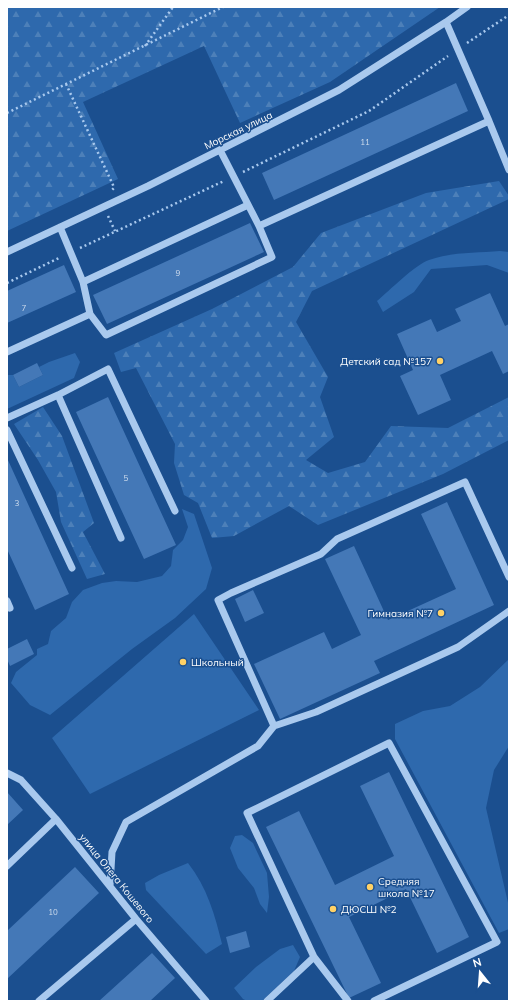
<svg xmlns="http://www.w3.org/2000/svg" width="516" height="1008" font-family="Mulish,sans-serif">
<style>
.grass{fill:#2e69ad}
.forest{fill:url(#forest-firs)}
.building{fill:#4478b7}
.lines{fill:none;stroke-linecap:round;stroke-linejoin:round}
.path{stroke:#a9c9ee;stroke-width:2.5;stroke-dasharray:2 3;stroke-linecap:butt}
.minor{stroke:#a9c9ee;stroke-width:7}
.poi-dot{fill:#ffd166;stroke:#1b4f8f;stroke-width:1.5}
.labels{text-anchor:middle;stroke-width:3;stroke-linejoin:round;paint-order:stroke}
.number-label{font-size:8px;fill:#d0dded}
.street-label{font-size:10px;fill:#fff;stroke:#1b4f8f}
.poi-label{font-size:10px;fill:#fff;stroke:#1b4f8f;text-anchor:start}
</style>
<defs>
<pattern id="forest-firs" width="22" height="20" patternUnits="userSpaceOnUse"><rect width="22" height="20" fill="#2e69ad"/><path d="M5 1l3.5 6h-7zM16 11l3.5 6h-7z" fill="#4d80b9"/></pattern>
</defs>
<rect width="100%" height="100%" fill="#1b4f8f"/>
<path class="grass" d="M500,251L509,252V273L487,265L431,269L414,292L383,312L377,301C389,291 416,264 429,260C451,252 477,253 500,251Z
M75,353L80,362L74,378L7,409V375H13L19,387L43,375L39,367L49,362Z
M182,509L194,514L212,568L206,589L175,618L132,649L50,715L30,705L11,683L16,672L37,655V649L48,644L51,631L66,618L72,602L83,590L102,583L116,581L137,582L162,576L171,566L173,550L183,540L188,527Z
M194,614L259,710L90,794L52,738Z
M509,659V746L494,770L486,808L509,907V929L499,933L395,739V724L423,711L450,706L480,687Z
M242,835L253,843L267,873L269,897L267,913L260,904L254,888L238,868L230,848L235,836Z
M188,863C207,887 215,915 222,944L206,954L146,890L145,883L159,875Z
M293,945L300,957L294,971L263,1000L247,1001L243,999L234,988L256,967L280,949Z"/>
<path class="forest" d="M7,7H440L330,82L240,123L204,46L83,102L118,179L7,231Z
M499,181L509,196V199L312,291L296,322L328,377L320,397L334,437L306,460L328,473L365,462L391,426L448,428L509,397V440L443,474L318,525L289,506L234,536L212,538L198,503L184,495L174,463L175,444L136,368L121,372L114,353L212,309L293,267L321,233L426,193Z
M43,407L62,436L94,523L83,532L105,574L87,579L61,522L56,492L38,460L14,424Z"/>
<path class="building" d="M456,83L468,111L274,200L262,173Z
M250,223L264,252L107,324L93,295Z
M64,265L76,292L7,323V291Z
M490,293L505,326L509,324V371L503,374L492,351L440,375L451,400L418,415L400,376L413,370L397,334L431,319L437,332L461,321L455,309Z
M37,363L43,375L19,387L13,375Z
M108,397L176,545L144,559L76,412Z
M7,458L69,594L35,610L7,549Z
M447,502L494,605L374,661L380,673L280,719L254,664L324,632L332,649L361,635L325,559L354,546L388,620L456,589L421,514Z
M253,590L264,613L245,622L235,599Z
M27,639L34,654L10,666L7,659V649Z
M389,772L469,937L437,953L406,889L349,917L381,983L349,998L266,827L299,811L335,885L394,856L360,786Z
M7,792L23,810L7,825Z
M75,867L99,893L7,979V931Z
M246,931L250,947L230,953L226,937Z
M152,953L175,978L150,1001H99Z"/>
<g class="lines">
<path class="path" d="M467,43L509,15
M145,46L173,7
M66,84L113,185L114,188L112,190
M7,113L223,7
M243,172L369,111L448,56
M108,216L115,231
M80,248L224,181
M7,283L61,257"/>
<path class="minor" d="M446,22L489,121L509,170
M259,226L489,121
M60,227L83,282L90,314L106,335L272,257L259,226L220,150
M7,252L148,186L339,90L446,22L467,7
M83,282L248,205
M7,352L90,314
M58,395L121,538
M7,418L58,395L108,369L175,511
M7,430L72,568
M7,601L10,608
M274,726L218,600L231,593L321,554L337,539L465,482L509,577
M7,773L21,780L56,819L136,919L206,1001
M7,866L56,819
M110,886L112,852L126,822L258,746L274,726L316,712L458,647L509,611
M314,957L247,813L389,743L497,942L374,1001
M39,1001L136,919
M267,1001L314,957L348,1001"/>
</g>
<g class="poi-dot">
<circle cx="440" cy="361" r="4"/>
<circle cx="441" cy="613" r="4"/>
<circle cx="183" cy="662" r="4"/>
<circle cx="370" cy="887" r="4"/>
<circle cx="333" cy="909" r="4"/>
</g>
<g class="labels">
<g class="number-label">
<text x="365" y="145">11</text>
<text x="178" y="276">9</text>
<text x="24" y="311">7</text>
<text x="126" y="481">5</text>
<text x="17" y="506">3</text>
<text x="53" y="915">10</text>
</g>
<g class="street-label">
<text transform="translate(238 130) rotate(-26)" y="4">Морская улица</text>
<text transform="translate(117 878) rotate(51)" y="4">улица Олега Кошевого</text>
</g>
<g class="poi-label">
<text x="432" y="365" text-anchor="end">Детский сад №157</text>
<text x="433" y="617" text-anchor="end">Гимназия №7</text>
<text x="191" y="666">Школьный</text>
<text x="378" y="885">Средняя<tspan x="378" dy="12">школа №17</tspan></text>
<text x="341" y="913">ДЮСШ №2</text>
</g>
</g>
<rect width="516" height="1008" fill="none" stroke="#ffffff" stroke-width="16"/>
<g transform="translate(480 972) rotate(343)" stroke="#1b4f8f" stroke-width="3" paint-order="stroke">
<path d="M0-3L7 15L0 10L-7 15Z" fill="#ffffff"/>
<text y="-6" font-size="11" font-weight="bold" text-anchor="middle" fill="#ffffff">N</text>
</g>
</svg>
